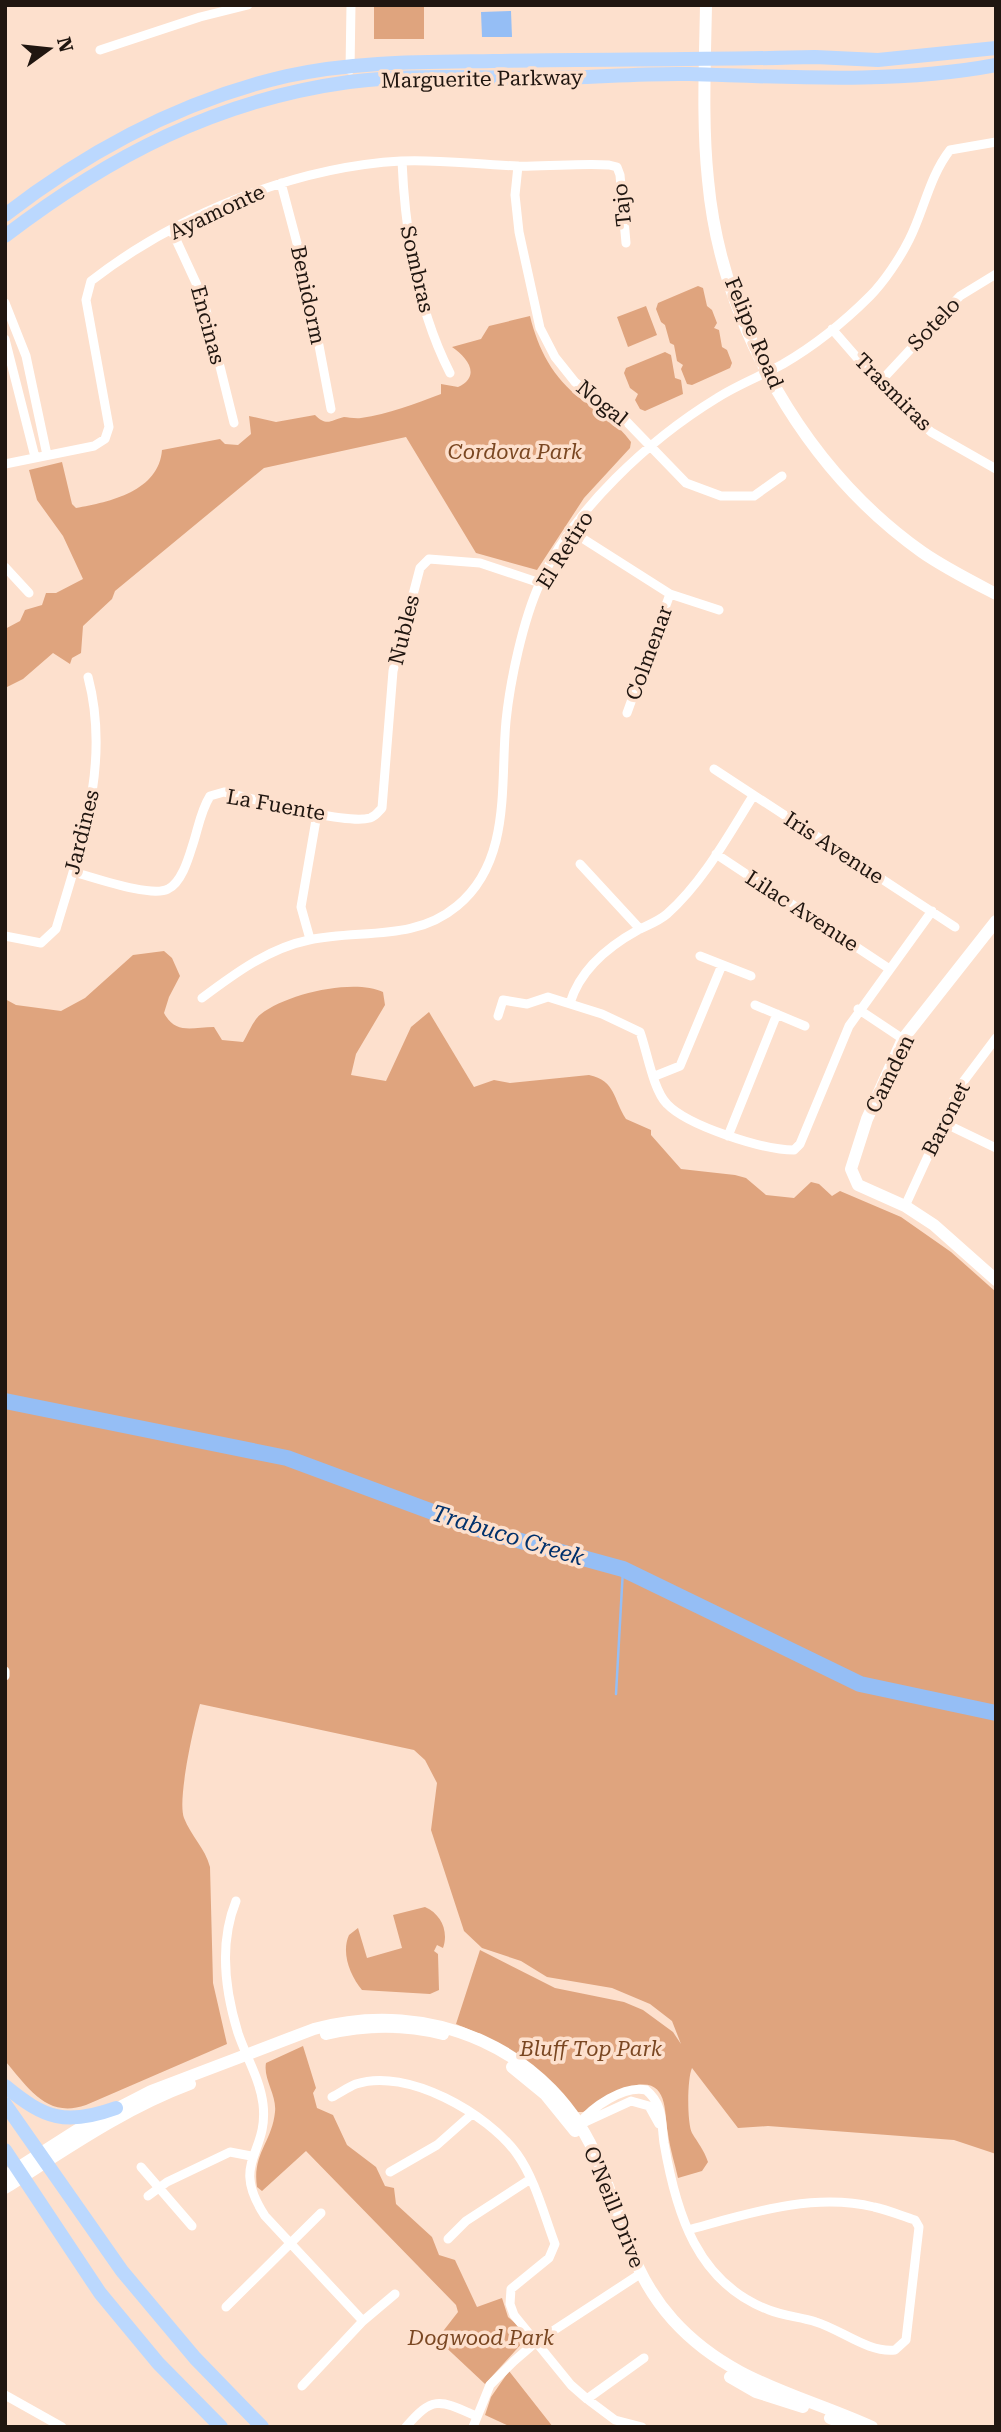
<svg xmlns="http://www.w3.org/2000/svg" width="1001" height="2432" font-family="'Roboto Serif',serif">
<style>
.green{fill:#dfa47e}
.water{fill:#95bef5}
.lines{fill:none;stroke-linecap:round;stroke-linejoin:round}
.stream{stroke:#95bef5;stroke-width:2.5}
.river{stroke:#95bef5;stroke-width:16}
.street{stroke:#fff;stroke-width:9}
.secondary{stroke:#fff;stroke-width:12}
.primary{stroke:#bbd8fe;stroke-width:14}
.labels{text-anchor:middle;stroke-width:7;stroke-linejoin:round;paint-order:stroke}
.street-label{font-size:21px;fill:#201610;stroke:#fde0cd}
.park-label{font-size:21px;font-style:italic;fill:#7a4722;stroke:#fde0cd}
.water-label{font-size:23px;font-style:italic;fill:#00316c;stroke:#fde0cd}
</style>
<rect width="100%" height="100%" fill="#fde0cd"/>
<path class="green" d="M374,5H424V39H374Z
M698,286L703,288L707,306L712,310L717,323L714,328L719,330L722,347L727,350L732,363L730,368L692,385L687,384L681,369L683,365L677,361L674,345L670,343L665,325L661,322L656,309L658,303Z
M646,306L657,335L628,347L617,317Z
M530,316C538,349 553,378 581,399C601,413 617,423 631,442L630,448L584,498L537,570L476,553L406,437L264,468L115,591L112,599L83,626L81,653L72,658L70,664L53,653L23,679L5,688V629L20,621L25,610L42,605L46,593H56L83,579L63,536L37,500L29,470L62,462L72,504L76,508C110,502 159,491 162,450L220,439L225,444L238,445L251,434L249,416L276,422L315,415C327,427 331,420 344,417C348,417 355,419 361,418C389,414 414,404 441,394V384L458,387C482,376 467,357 452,347L481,339L489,326Z
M665,352L671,355L675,378L681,380L683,394L645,411L640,409L635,400L638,394L630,388L624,373L626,368Z
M164,951L172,958L180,976L169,997L164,1013C176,1035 192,1027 214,1027L222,1040L243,1042C248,1034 253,1020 261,1014C286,994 354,978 383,992L385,1005L356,1054L351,1075L386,1081L411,1027L429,1012L474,1087L494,1080L510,1083L589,1075C616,1081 613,1099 626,1119L651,1130V1135L681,1169L735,1175L746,1178L766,1195L794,1198L811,1182L819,1184L832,1196L840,1191L901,1217L951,1252L996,1292V2154L954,2140L768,2126L738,2128L692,2068C687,2079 687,2123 692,2133C698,2143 704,2150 708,2162L702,2171L678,2178C675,2164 670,2149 668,2134C664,2114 669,2080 637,2085L583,2112H577L482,2035L456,2024L480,1950L555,1988L624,2002L643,2010L673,2032L681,2044L672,2021L650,2004L612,1988L547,1977L521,1961L482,1948L464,1931L431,1830L437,1783L425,1760L414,1750L200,1704C194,1725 177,1800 184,1818C191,1836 205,1848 210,1867L213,1983L227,2044L86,2105C46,2119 28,2087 5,2061V999L16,1005L61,1011L85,998L133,955Z
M425,1907C441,1914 449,1931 443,1948L437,1945L434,1951L438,1954L439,1990L430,1994L362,1990C350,1975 341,1953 349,1935L358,1928L367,1958L402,1948L393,1915Z
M303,2046L316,2088L313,2093L317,2108L333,2115L347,2145L376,2167L385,2186L394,2188L396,2204L432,2237L439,2255L455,2260L477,2307L502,2298L508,2317L524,2331V2341L485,2384L437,2339L458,2312L456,2305L306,2151L262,2191L257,2187C252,2154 272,2142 275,2112C277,2095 263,2079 266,2063Z
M509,2371L553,2427H511L485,2415L491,2397Z"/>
<path class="water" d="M511,11L512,37H482L481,12Z"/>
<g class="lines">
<path class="stream" d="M616,1694L623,1569"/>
<path class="river" d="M5,1401L287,1458L484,1531L623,1569L860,1684L996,1713"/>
<path class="street" d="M100,50L200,17L248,5
M350,70L351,5
M402,161C405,233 417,308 450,373
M518,166L515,195L519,232L540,328L555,357L575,382L626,421L686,483L721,496H754L782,476
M281,183L306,277L331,409
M172,231L203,298L234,423
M5,303L26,356L47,455
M832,329L879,383L931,432L996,469
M5,339L35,457
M879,383L960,296L996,274
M5,464L94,446L105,439L109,427L86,300L91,281C176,215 294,167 401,161C439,159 479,165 518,166C548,167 579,163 609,165L617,167L620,175L626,243
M571,531L670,594L719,610
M5,567L29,593
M627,713L670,594
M714,769L955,927
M716,854L888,968
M580,864L640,929
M73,872C93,877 151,898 168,889C181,883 188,860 192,847C198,830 200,812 210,796L224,792C254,799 345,825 370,818C376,816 378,812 382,808L393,671L420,568L429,559L480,563L540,583
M5,936L41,943L56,929C81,845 111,764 88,677
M310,939L301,907L317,814
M700,956L751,976
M202,998C234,974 269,948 309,940C360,929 414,942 457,906C512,861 500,784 506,721C510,681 523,620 540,583C572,510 650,439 717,398C737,385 761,376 783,364C814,346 845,321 870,296C884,282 900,258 909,240C924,211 929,177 950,150L996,142
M570,1003C580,970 609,946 638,930C648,925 659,921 667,914C703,882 728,836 753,796
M755,1005L805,1026
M858,1009L903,1039
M498,1016L503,1000L527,1004L548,997L602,1014L640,1032C647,1051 653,1090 667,1104C688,1126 763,1150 794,1150L800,1144L849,1026L932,911
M655,1076L680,1066L722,965
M942,1122L996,1148
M728,1136L777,1014
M905,1206L960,1086L996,1038
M5,1671V1676
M236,1901C219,1943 225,1991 238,2033C246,2057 260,2079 263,2104C269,2155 229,2161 265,2216L363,2321
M332,2097C340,2093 348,2087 356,2084C407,2067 488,2114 517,2154C535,2179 544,2215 555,2244L549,2258L511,2289L510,2304L514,2315L571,2385L587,2399L615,2420L642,2427
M579,2124C592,2107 624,2085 646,2090C664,2105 661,2122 664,2143C676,2213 697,2283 769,2310C784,2316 801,2317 816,2322C842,2330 868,2353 895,2350L906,2340L919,2227L915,2220C902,2216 888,2210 874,2207C812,2192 747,2214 688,2230
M581,2124L631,2101L649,2106L659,2124
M141,2167L192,2226
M390,2172L437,2145L472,2114
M148,2196L167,2182L230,2152L251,2156
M448,2239L466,2221L529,2180
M226,2307L321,2213
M302,2386L363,2321L395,2294
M5,2395L62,2427
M587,2399L644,2358
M406,2427C433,2395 440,2400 476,2416
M473,2427L490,2385L514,2361L536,2342L640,2274"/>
<path class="secondary" d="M706,5C705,63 702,123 708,180C721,323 805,469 922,552C945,568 971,581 996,594
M996,921L903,1039L867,1119L851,1169L858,1185L905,1206L934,1225L996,1280
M326,2034C364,2025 404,2024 443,2034
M512,2067L545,2094L575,2131
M5,2176L85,2125L151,2091L314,2029C430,1997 553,2049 599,2163C623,2220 629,2271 673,2320C729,2382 799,2394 872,2427
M5,2188C65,2150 123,2109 190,2084
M730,2377L756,2392L803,2407
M830,2418L851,2427"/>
<path class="primary" d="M5,215C89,150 183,100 287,76C355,61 424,62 493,61C600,59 708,60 815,57L878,60L996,48
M5,236C110,156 217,100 349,82C412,74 477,78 540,78C590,78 639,73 689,74C790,77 896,84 996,65
M5,2086C45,2119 66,2126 116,2108
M5,2104L122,2271L195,2358L262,2427
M5,2150L100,2293L158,2363L221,2427"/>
</g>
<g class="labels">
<g class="street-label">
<text transform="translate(482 79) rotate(-1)" y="7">Marguerite Parkway</text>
<text transform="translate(622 205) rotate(-96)" y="7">Tajo</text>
<text transform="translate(217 212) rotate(-25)" y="7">Ayamonte</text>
<text transform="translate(417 269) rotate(77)" y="7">Sombras</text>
<text transform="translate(308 295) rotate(78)" y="7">Benidorm</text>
<text transform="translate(934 324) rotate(-46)" y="7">Sotelo</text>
<text transform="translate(208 325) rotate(75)" y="7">Encinas</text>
<text transform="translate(754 333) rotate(67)" y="7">Felipe Road</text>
<text transform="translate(893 392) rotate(45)" y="7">Trasmiras</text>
<text transform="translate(602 403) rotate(39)" y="7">Nogal</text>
<text transform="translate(565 550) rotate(-58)" y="7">El Retiro</text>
<text transform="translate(404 630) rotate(-76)" y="7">Nubles</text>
<text transform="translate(649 653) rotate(-70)" y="7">Colmenar</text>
<text transform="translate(276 805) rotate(10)" y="7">La Fuente</text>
<text transform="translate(82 832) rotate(-76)" y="7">Jardines</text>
<text transform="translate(834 848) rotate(33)" y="7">Iris Avenue</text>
<text transform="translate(802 911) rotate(33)" y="7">Lilac Avenue</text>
<text transform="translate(890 1074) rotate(-64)" y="7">Camden</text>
<text transform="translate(946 1119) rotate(-63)" y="7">Baronet</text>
<text transform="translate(614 2207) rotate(68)" y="7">O'Neill Drive</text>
</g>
<g class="park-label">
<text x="515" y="459">Cordova Park</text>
<text x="591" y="2056">Bluff Top Park</text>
<text x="481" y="2345">Dogwood Park</text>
</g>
<g class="water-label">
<text transform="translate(508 1535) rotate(17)" y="8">Trabuco Creek</text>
</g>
</g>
<rect width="1001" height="2432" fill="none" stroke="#201610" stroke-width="14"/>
<g transform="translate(49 49) rotate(75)" stroke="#fde0cd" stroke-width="5" paint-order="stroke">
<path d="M0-5L12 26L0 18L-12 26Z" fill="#201610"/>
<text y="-10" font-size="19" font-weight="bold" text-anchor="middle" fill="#201610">N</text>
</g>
</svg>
